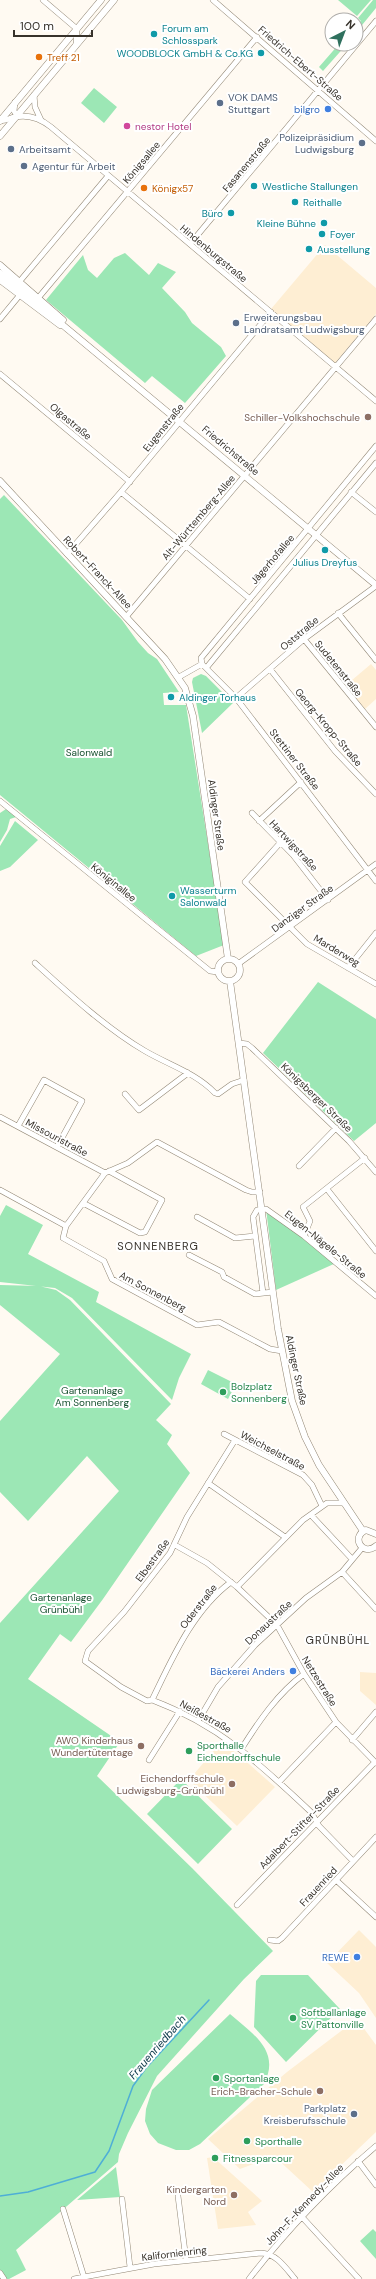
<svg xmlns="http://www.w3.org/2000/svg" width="376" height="2279" font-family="'DM Sans',sans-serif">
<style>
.built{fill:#feeed3}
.green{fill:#9ce7b5}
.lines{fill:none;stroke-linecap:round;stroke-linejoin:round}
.stream{stroke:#4eaed6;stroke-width:1.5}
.minor-casing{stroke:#928775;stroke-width:6}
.major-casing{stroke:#928775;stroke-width:7}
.minor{stroke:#fff;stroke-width:5}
.major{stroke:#fff;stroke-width:6}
.culture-dot{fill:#0f9aa8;stroke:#fff;stroke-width:1.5}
.food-dot{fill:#e8710a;stroke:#fff;stroke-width:1.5}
.service-dot{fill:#5c6f8a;stroke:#fff;stroke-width:1.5}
.shop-dot{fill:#3f7fe0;stroke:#fff;stroke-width:1.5}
.hotel-dot{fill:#d1479c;stroke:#fff;stroke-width:1.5}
.education-dot{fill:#8d6e63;stroke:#fff;stroke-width:1.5}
.leisure-dot{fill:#2e9e5b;stroke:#fff;stroke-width:1.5}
.labels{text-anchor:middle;stroke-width:4;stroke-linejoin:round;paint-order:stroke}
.culture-label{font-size:10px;fill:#0d838f;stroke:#fff;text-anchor:start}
.food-label{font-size:10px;fill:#c56008;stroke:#fff;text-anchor:start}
.street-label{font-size:10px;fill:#37322b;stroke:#fff}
.service-label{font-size:10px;fill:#4e5e75;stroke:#fff;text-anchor:start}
.shop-label{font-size:10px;fill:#366cbe;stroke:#fff;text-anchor:end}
.hotel-label{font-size:10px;fill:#b23c85;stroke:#fff;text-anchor:start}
.education-label{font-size:10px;fill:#785e54;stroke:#fff;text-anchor:end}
.park-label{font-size:10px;fill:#195231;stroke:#fff}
.leisure-label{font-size:10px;fill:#27864d;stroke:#fff;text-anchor:start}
.neighbourhood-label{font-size:11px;letter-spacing:1px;fill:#37322b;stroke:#fff}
.water-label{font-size:11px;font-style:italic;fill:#073445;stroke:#fff}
</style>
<rect width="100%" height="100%" fill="#fffaf2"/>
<path class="built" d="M325,245L376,288V314L335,363L271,309Z
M371,664L376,670V699L365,709L345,686Z
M360,1672L376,1673V1705L360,1691Z
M221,1742L240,1756L275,1787L237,1826L189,1780Z
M359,1930L376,1947V2018L359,1993L327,1963Z
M357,2019L376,2045V2132L313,2192L274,2156L240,2169L208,2139L287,2072Z
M213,2157L262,2201L248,2212L256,2225L218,2229L207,2158Z"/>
<path class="green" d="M338,0H371L357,16Z
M373,0H376V8L358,30L356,23L361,21L358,18Z
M339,44H347L323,71L319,67Z
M94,88L117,107L104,123L81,103Z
M125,253L149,275L158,263L176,272L162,288L185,312L192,323L221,347L226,356L185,403L152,376L145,383L46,300L83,255L88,270L97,278L114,258Z
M4,495L122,620L138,642L148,653L157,659L179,692L163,693L164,705H186L224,945L196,956L0,795V499Z
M201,674L206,676L233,703L202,733L192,682L193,678Z
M6,809L16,817L10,819L7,830L0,842V813Z
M15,821L38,840L10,867L0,871V846Z
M318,982L376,1019V1123L354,1141L263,1053Z
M6,1205L43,1225L28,1254L99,1292L96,1302L191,1354L179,1378L172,1400L72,1298L55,1288L0,1282V1216Z
M266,1209L336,1263L276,1290Z
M0,1285L39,1286L56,1290L70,1300L171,1404L156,1420L172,1435L167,1444L190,1473L103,1599L71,1642L60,1634L28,1679L120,1742L97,1776L192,1868L273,1951L244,1979L157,2076L128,2133L119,2154L118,2162L16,2250L26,2270L9,2279H0V1623L119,1491L87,1456L28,1521L0,1492V1421L60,1354L0,1305Z
M208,1370L236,1384L228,1399L201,1384Z
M181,1779L232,1829L198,1864L147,1814Z
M261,1975H308L340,2009L286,2062L254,2027L256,1981Z
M230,2014C253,2034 281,2051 264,2084L200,2144L189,2150H176L158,2143L150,2134L145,2121L146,2109L152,2090Z
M116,2167L120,2197L77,2200Z
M373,2229L376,2232V2259L360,2241Z"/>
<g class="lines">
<path class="stream" d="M0,2196L28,2192L95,2172L109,2151L133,2086L146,2068L209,2000"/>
<g class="minor-casing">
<path id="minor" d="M43,0L77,29L76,45
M213,0L376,141
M34,95L35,107L41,120
M15,102L14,111L17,116
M0,120C6,122 10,117 15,117C29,114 41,119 51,127L376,401
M190,244L376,21
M20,281L108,176
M39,297L257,37
M0,319L19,296
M0,374L130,482
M121,492L250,599
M351,492L376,512
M67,554L121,492L271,312
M338,613L376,660
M126,617L376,319
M304,639L376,727
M202,664L201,658L376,446
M202,664L236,698L376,881
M207,667L376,463
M270,669L335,751L376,794
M179,677L202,664
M236,698L304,639L376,586
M0,801L210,971L218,972
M252,813L293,855L328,900
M259,821L301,782
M280,843L245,882L307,944L376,984
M35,963C68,993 107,1029 145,1051C169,1065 196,1073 215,1093L218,1094L232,1084L244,1080
M238,964L376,864
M348,968L376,933
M239,1043L247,1044L252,1048L349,1141L376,1172
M125,1094L139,1110L188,1073
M0,1117L105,1173
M18,1126L44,1080L82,1101L57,1147
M299,1166L336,1128
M327,1189L376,1251
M0,1190L66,1226
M260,1192H252L246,1190L157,1142L128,1163L105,1173L66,1226L63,1238L104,1261L112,1279L197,1325L219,1322L270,1349L282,1351
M83,1203L140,1233L145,1232L162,1200L109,1171
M197,1217L235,1238L255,1236
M304,1236L310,1221L303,1207L365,1158
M189,1255L222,1272L224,1277L255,1294L273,1292
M263,1293L253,1217L257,1210L266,1209L304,1236L376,1296
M224,1434L303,1475L312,1485L322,1506
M235,1440L187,1517L170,1553L124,1612L88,1651L85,1661L121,1687L147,1701L152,1700C219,1725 260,1764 311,1812L319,1826L353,1861
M208,1483L285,1537
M311,1515L352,1559
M175,1545L207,1563L237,1587L303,1520L327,1503H344
M342,1572L376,1609
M237,1587L277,1625L304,1674L336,1722L376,1763
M152,1700C172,1659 193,1610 231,1582
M198,1721L218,1687L255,1645L306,1598L342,1572L362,1548
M352,1740L376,1712
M242,1748C259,1721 278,1693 304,1674
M149,1760L180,1711
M279,1782L336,1722
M336,1880L376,1917
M237,1905L375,1762
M270,1940L278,1941L282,1938L376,1837
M358,2161L376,2185
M178,2196L186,2260
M122,2199L130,2267
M63,2209L84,2277L74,2279
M302,2217L359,2279
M0,2273L4,2279
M84,2279V2277L154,2264L261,2253C277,2254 285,2267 295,2279
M249,2279C287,2230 329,2186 376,2146"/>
</g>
<g class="major-casing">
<path id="major" d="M0,121L101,0
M0,136L114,0
M0,265L63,320
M0,273L376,585
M0,280L60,325
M0,481L165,659L185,688L193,716L228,959
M218 970a11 11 0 1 1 22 0a11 11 0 1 1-22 0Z
M230,981L278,1329L292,1401L305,1437L319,1465L363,1531
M376,1534L366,1530C350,1537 363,1557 376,1546"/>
</g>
<use href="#minor" class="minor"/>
<use href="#major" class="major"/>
</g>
<g class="culture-dot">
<circle cx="154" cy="34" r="4"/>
<circle cx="261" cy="53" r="4"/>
<circle cx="254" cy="186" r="4"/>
<circle cx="295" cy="202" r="4"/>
<circle cx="231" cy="213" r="4"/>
<circle cx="324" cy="223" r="4"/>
<circle cx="322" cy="234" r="4"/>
<circle cx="309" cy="249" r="4"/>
<circle cx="325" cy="550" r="4"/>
<circle cx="171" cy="697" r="4"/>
<circle cx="172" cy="896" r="4"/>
</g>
<g class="food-dot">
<circle cx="39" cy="57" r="4"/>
<circle cx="144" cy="188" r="4"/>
</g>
<g class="service-dot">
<circle cx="220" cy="103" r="4"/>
<circle cx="362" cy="143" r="4"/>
<circle cx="11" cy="149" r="4"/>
<circle cx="24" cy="166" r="4"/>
<circle cx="236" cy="323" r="4"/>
<circle cx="354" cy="2114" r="4"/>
</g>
<g class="shop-dot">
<circle cx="328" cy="109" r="4"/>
<circle cx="293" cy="1671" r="4"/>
<circle cx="357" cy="1957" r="4"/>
</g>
<circle class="hotel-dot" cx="127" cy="126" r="4"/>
<g class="education-dot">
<circle cx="368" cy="417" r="4"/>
<circle cx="141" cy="1746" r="4"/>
<circle cx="232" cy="1784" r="4"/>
<circle cx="320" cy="2091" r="4"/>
<circle cx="234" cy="2195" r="4"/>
</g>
<g class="leisure-dot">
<circle cx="223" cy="1392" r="4"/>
<circle cx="189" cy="1751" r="4"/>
<circle cx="293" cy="2018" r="4"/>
<circle cx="216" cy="2078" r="4"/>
<circle cx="247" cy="2141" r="4"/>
<circle cx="215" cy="2158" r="4"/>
</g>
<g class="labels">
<g class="culture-label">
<text x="162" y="32">Forum am<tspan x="162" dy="12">Schlosspark</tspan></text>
<text x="253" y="57" text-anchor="end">WOODBLOCK GmbH &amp; Co.KG</text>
<text x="262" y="190">Westliche Stallungen</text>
<text x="303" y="206">Reithalle</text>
<text x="223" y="217" text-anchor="end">Büro</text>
<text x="316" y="227" text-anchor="end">Kleine Bühne</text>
<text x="330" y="238">Foyer</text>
<text x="317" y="253">Ausstellung</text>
<text x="325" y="566" text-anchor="middle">Julius Dreyfus</text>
<text x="179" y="701">Aldinger Torhaus</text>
<text x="180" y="894">Wasserturm<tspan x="180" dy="12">Salonwald</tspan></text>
</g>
<g class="food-label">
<text x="47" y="61">Treff 21</text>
<text x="152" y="192">Königx57</text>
</g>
<g class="street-label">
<text transform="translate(301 63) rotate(41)" y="4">Friedrich-Ebert-Straße</text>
<text transform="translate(141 162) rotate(-50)" y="4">Königsallee</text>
<text transform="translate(246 164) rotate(-50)" y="4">Fasanenstraße</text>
<text transform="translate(214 253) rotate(40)" y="4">Hindenburgstraße</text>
<text transform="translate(71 421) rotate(40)" y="4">Olgastraße</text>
<text transform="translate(163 427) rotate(-51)" y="4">Eugenstraße</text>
<text transform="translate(231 450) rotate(40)" y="4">Friedrichstraße</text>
<text transform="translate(198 517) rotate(-50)" y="4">Alt-Württemberg-Allee</text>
<text transform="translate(272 559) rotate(-50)" y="4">Jägerhofallee</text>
<text transform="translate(98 572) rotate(47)" y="4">Robert-Franck-Allee</text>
<text transform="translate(299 633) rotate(-40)" y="4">Oststraße</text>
<text transform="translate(339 668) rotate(51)" y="4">Sudetenstraße</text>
<text transform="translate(329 727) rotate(50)" y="4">Georg-Kropp-Straße</text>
<text transform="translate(295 759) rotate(52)" y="4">Stettiner Straße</text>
<text transform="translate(217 815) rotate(82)" y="4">Aldinger Straße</text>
<text transform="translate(294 845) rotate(47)" y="4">Hartwigstraße</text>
<text transform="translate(114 882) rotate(39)" y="4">Königinallee</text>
<text transform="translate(302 908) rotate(-36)" y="4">Danziger Straße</text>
<text transform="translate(337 950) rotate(31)" y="4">Marderweg</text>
<text transform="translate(317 1097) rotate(44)" y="4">Königsberger Straße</text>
<text transform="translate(57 1137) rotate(28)" y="4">Missouristraße</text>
<text transform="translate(326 1244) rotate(39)" y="4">Eugen-Nägele-Straße</text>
<text transform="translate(153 1291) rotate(28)" y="4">Am Sonnenberg</text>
<text transform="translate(297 1370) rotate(78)" y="4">Aldinger Straße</text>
<text transform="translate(273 1450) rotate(28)" y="4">Weichselstraße</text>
<text transform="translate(152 1560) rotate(-54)" y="4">Elbestraße</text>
<text transform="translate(198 1606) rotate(-52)" y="4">Oderstraße</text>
<text transform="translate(268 1622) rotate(-43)" y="4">Donaustraße</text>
<text transform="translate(320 1681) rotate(58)" y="4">Netzestraße</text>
<text transform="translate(206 1716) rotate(29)" y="4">Neißestraße</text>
<text transform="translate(299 1827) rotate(-46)" y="4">Adalbert-Stifter-Straße</text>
<text transform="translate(318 1886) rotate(-47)" y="4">Frauenried</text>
<text transform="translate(304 2204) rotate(-46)" y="4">John-F.-Kennedy-Allee</text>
<text transform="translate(174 2253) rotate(-7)" y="4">Kalifornienring</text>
</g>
<g class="service-label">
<text x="228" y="101">VOK DAMS<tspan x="228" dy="12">Stuttgart</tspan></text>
<text x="354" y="141" text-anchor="end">Polizeipräsidium<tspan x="354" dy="12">Ludwigsburg</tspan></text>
<text x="19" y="153">Arbeitsamt</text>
<text x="32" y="170">Agentur für Arbeit</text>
<text x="244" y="321">Erweiterungsbau<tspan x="244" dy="12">Landratsamt Ludwigsburg</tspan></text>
<text x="346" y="2112" text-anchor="end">Parkplatz<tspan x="346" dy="12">Kreisberufsschule</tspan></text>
</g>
<g class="shop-label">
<text x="320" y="113">bilgro</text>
<text x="285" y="1675">Bäckerei Anders</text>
<text x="349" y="1961">REWE</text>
</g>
<g class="hotel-label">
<text x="135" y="130">nestor Hotel</text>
</g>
<g class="education-label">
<text x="360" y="421">Schiller-Volkshochschule</text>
<text x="133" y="1744">AWO Kinderhaus<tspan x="133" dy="12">Wundertütentage</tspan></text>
<text x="224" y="1782">Eichendorffschule<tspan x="224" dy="12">Ludwigsburg-Grünbühl</tspan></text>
<text x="312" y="2095">Erich-Bracher-Schule</text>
<text x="226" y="2193">Kindergarten<tspan x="226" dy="12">Nord</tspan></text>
</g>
<g class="park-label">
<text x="89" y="756">Salonwald</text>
<text x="92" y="1394">Gartenanlage<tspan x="92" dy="12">Am Sonnenberg</tspan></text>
<text x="61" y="1601">Gartenanlage<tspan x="61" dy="12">Grünbühl</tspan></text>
</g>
<g class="leisure-label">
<text x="231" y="1390">Bolzplatz<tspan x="231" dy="12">Sonnenberg</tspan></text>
<text x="197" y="1749">Sporthalle<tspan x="197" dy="12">Eichendorffschule</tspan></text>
<text x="301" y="2016">Softballanlage<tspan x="301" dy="12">SV Pattonville</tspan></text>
<text x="224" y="2082">Sportanlage</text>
<text x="255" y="2145">Sporthalle</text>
<text x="223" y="2162">Fitnessparcour</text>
</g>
<g class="neighbourhood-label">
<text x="158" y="1250">SONNENBERG</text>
<text x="338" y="1644">GRÜNBÜHL</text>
</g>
<g class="water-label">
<text transform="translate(157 2047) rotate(-49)" y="4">Frauenriedbach</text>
</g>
</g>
<g transform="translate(344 32) rotate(42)"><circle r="19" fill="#ffffff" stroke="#afadaa"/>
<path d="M0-3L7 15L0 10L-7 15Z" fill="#2f705e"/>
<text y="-6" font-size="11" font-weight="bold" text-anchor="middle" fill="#37322b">N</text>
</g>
<path d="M14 30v6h78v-6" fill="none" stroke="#37322b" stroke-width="2"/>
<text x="20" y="30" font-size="12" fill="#37322b" stroke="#ffffff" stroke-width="3" paint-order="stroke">100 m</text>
</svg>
